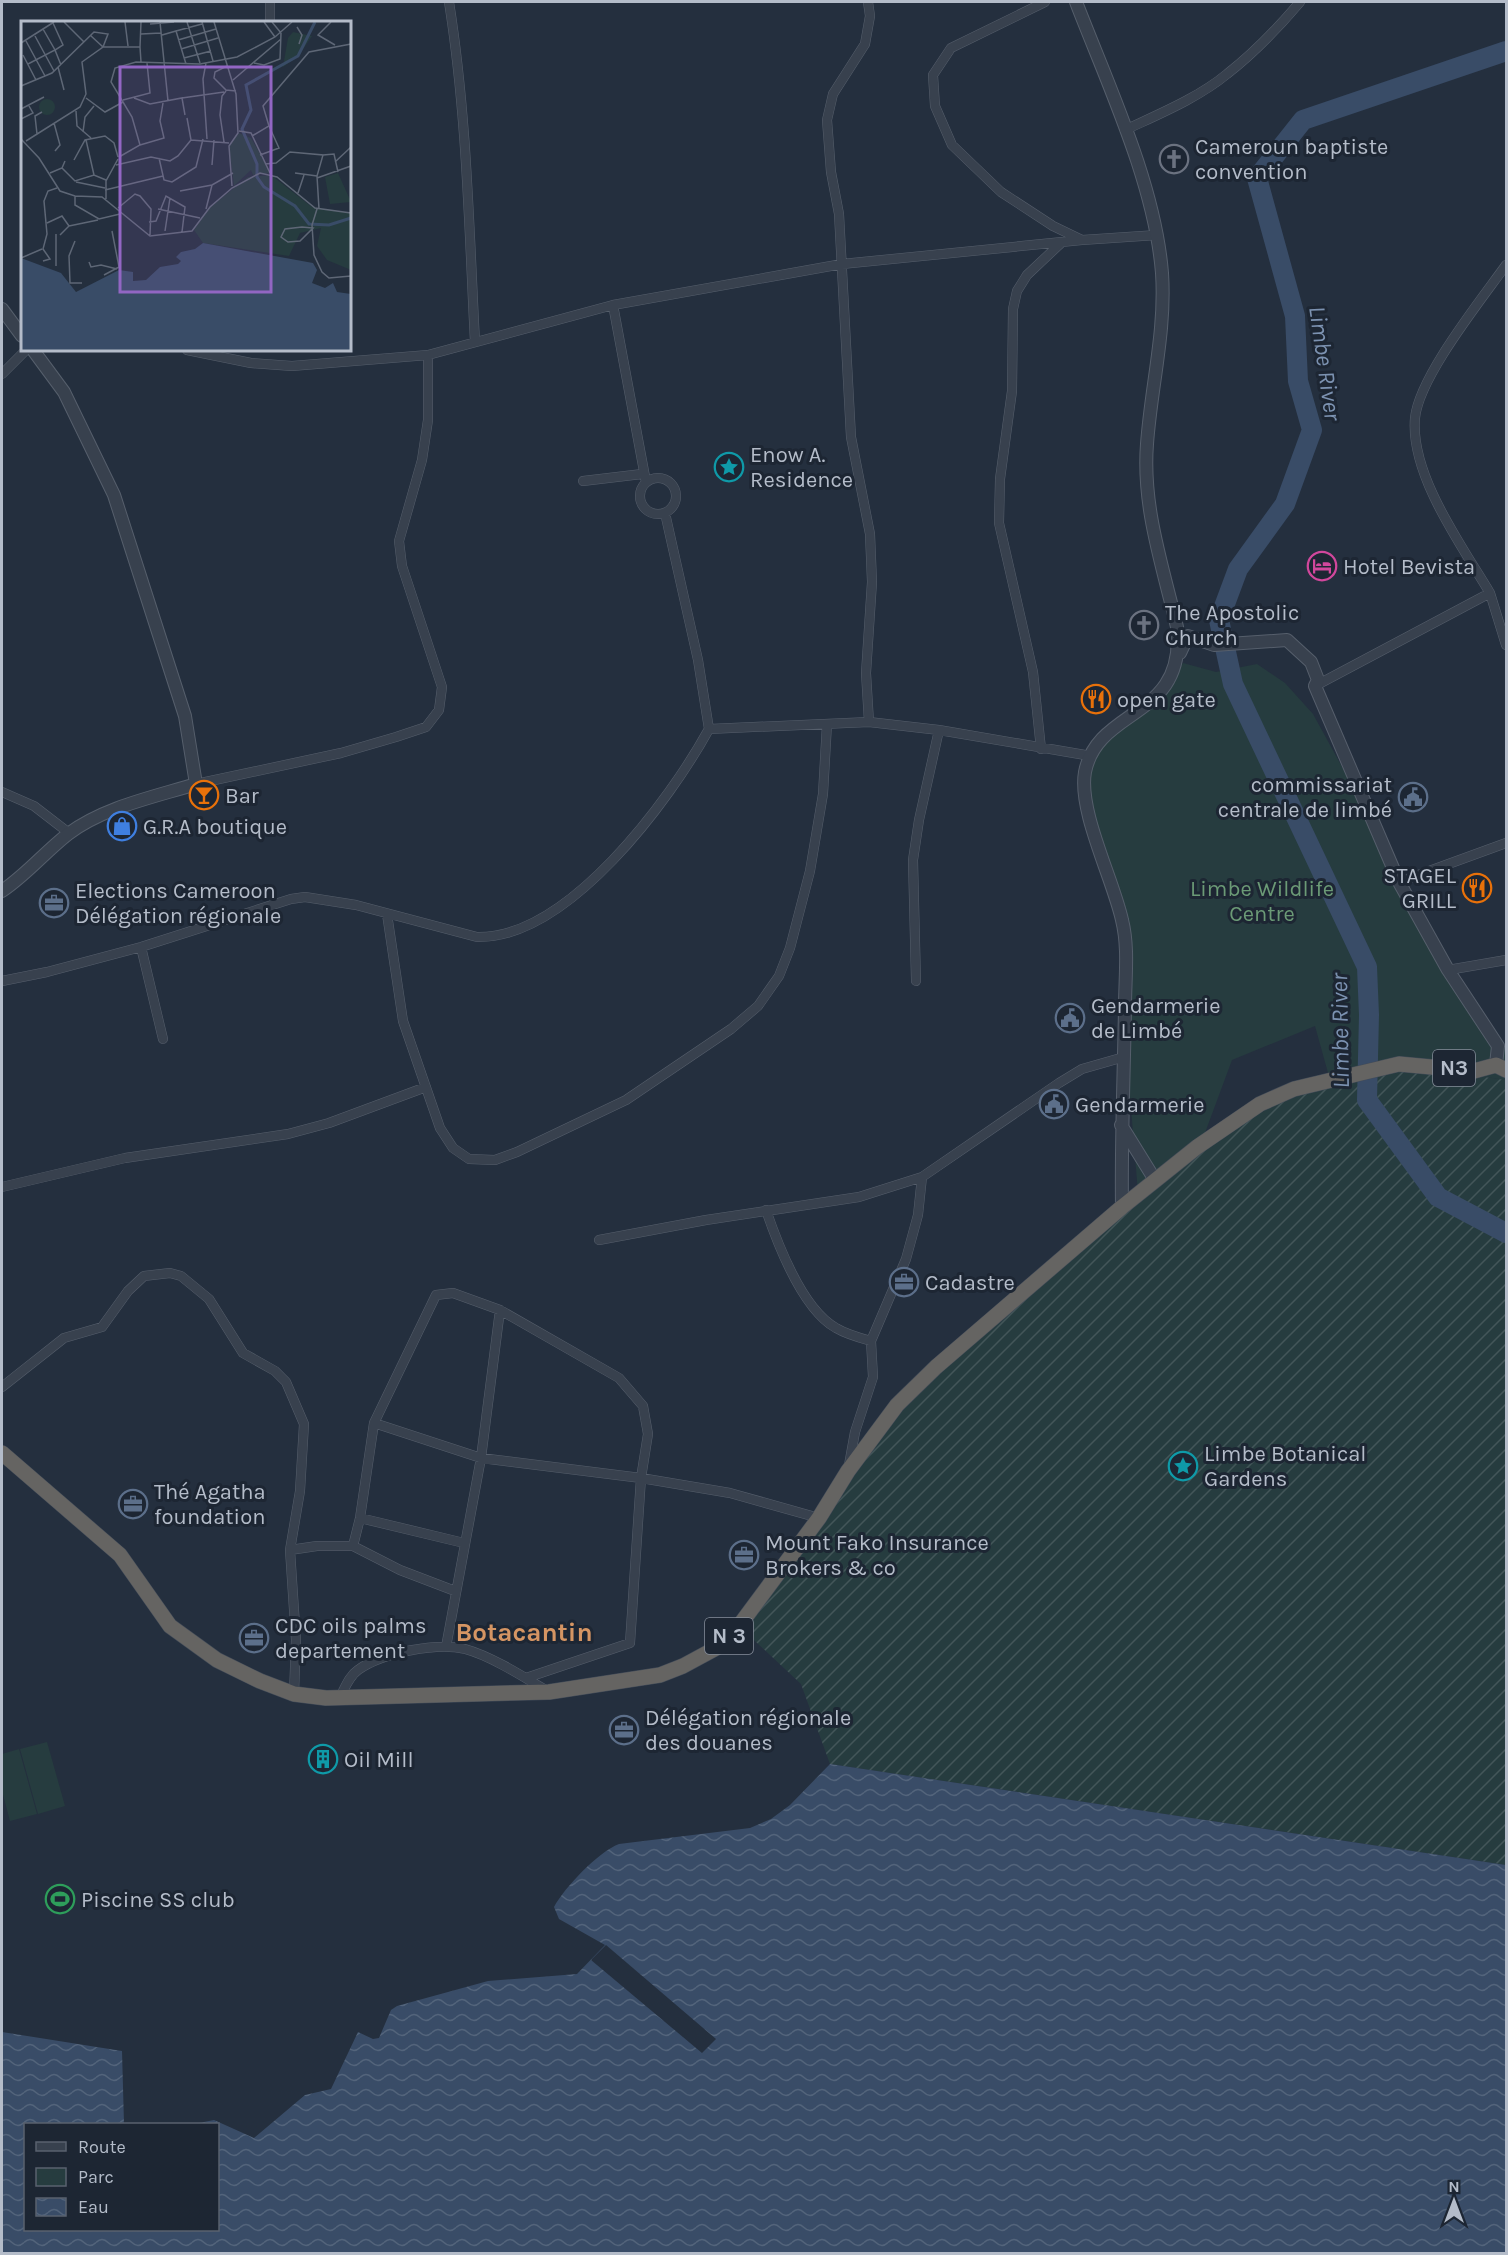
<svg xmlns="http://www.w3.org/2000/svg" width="1508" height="2255" font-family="Karla,sans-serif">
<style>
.park{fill:#263c3f}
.garden{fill:url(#garden-furrows)}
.water{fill:url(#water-waves)}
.pier{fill:#242f3e}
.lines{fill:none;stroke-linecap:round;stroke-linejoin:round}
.river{stroke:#394c67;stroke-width:20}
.minor-casing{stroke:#565f6c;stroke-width:10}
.tertiary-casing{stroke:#565f6c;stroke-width:14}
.trunk-casing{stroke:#434c59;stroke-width:16}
.minor{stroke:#38414e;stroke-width:9}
.tertiary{stroke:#38414e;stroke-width:12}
.trunk{stroke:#656462;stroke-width:15}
.labels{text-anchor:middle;stroke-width:6;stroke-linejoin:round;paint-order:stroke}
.shield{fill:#1d2633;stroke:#878f9c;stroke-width:1.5}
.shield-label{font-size:21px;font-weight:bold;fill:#b4bcc9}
.poi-label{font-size:22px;fill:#b4bcc9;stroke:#1d2633;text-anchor:start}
.park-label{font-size:22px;fill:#6b9a76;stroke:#1d2633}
.water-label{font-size:24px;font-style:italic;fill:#7c92b1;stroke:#1d2633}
.quarter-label{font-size:26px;font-weight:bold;fill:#d59563;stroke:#1d2633}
.inset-river{fill:none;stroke:#394c67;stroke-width:3}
.inset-road{fill:none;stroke:#5e6776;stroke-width:1.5}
.view{fill:#9266c3;fill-opacity:0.15;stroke:#9266c3;stroke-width:3}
.inset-edge{fill:none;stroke:#b4bcc9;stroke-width:3}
</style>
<defs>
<pattern id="garden-furrows" width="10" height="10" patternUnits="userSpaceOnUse" patternTransform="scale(1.5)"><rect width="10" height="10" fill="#263c3f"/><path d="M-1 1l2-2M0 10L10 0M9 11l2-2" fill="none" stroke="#435659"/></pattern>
<pattern id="water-waves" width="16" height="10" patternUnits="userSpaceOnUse" patternTransform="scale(1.5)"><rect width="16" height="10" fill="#394c67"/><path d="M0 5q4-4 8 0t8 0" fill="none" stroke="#53647b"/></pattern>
</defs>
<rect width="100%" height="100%" fill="#242f3e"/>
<path class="park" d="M1183,663L1216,672L1257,664L1285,683L1313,714L1459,980L1506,1050V1080L1399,1065L1330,1080L1315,1026L1232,1060L1199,1149L1138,1193L1127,1060L1131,939L1085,791C1091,728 1156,714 1183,663Z
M47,1742L65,1806L38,1814L20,1749Z
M19,1749L37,1814L10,1821L2,1791V1754Z"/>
<path class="garden" d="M1399,1065L1506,1080V1865L830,1764L801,1684L741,1628L901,1403L1138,1193L1275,1097Z"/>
<path class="water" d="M830,1764L1506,1865V2253H2V2032L122,2051L124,2124H26V2230H218V2124H194L214,2120L254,2138L305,2095L331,2089L358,2032L373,2039L379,2038L391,2010L397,2006L488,1981L577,1974L605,1945L559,1919L554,1907C565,1887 598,1852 619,1844L750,1828L771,1819L790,1805Z"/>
<path class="pier" d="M606,1945L716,2039L702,2053L591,1960Z"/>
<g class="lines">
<path class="river" d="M1506,51L1303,120L1257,178L1295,316L1298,381L1312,430L1285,504L1238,569L1219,620L1233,684L1367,967L1369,1015L1367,1100L1438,1197L1506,1233"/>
<g class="minor-casing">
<path id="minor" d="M270,2V22
M449,2C467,115 469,228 475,342
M868,2L870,16L865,44L833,94L827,120L831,172L839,214L851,437L870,534L872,582L866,673L869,722
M1045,2L951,48L933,75L935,106L952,145L1001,192L1053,226L1082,240L1157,235
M1125,130C1159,114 1198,98 1227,74C1254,53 1278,28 1300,2
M613,305L842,264L1082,240
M187,350L251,363L292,366L428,355L613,305L646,482
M2,374L26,350
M640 496a18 18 0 1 1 36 0a18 18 0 1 1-36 0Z
M583,481L642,474
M1490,593L1506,645
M1315,686L1490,593C1462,546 1410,475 1415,418C1419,377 1481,300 1506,265
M709,729L869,722L939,730L1091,756
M1041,749L1033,672L999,523L1000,479L1012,391L1013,309L1017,291L1027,275L1061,243
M196,784L341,753L396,737L426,727L439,710L442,687L402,566L399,541L422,460L428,420V355
M2,792L34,806L69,833
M1399,882L1506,843
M387,914L403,1021L440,1128L453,1148L469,1159L495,1160L517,1152L626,1100L731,1029L758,1006L779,976L790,948L810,871L823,794L827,724
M141,947L163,1039
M1448,970L1506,960
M2,981L47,972L141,947L291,899L305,897L356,905L477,937C568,939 670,800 709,729L698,660L665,513
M916,981L913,860L919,820L939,730
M2,1187L125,1158L288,1134L329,1123L426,1087
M766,1210C778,1245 802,1309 836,1328C846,1334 860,1338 871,1341
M599,1240L706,1220L859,1197L922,1177L1059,1083L1082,1069L1124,1057
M2,1387L64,1338L102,1327L128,1291L144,1276L170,1273L181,1276L209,1299L243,1353L275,1371L286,1382L304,1424L300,1491L290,1550L296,1640L294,1694
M374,1423L481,1458L641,1478L730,1493L819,1518
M849,1465L855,1432L873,1377L871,1341L906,1259L918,1215L922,1177
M360,1518L464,1543
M353,1546L400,1570L455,1591
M290,1550L317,1546H353L360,1518L374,1423L436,1295L453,1293L500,1310L619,1378L643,1406L648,1434L641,1478L630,1643L526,1678
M446,1647L481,1458L500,1310
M340,1697C345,1688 349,1676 358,1670C381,1653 437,1642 465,1649C491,1656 524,1677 547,1691"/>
</g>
<g class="tertiary-casing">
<path id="tertiary" d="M1076,2C1108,85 1155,184 1162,273C1166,331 1151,387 1147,444C1142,507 1163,567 1177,627C1187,720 1098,706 1085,772C1078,811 1113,879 1122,920C1129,948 1125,978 1125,1007C1124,1073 1121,1140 1122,1207
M2,309L22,336
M1180,653L1188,636L1214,645L1287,640L1311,662L1318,680L1315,686L1399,882L1448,970L1498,1046L1496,1065
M2,891C26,875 45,852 68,834C104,807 154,797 196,784L185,716L114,495L64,392L33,350
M1121,1125L1155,1180"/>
</g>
<g class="trunk-casing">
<path id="trunk" d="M2,1453L120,1555L170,1626L217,1660L260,1681L294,1694L326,1698L549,1692L660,1675L683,1666L720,1646L739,1626L819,1518L848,1471L897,1405L936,1367L1122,1207L1197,1147L1260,1104L1294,1089L1399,1064L1474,1071L1496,1065L1506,1070"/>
</g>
<use href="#minor" class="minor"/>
<use href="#tertiary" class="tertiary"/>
<use href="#trunk" class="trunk"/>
</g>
<defs>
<g id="church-ring" transform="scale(1.5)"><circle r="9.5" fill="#1d2633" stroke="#6b7280" stroke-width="1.5"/><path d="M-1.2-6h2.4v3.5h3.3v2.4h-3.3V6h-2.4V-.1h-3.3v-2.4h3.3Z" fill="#6b7280"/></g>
<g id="sight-ring" transform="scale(1.5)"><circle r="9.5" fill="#1d2633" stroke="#0f9aa8" stroke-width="1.5"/><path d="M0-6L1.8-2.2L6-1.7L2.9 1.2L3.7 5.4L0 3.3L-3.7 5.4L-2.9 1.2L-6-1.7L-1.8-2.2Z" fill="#0f9aa8"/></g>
<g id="hotel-ring" transform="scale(1.5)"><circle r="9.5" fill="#1d2633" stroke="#d1479c" stroke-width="1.5"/><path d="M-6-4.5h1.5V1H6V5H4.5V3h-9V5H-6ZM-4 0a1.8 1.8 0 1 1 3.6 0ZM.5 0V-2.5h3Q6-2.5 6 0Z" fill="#d1479c"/></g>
<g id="restaurant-ring" transform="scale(1.5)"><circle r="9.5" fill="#1d2633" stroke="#e8710a" stroke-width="1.5"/><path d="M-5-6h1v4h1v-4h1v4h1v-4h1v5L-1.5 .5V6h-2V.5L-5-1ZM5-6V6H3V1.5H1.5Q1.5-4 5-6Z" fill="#e8710a"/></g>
<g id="bar-ring" transform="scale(1.5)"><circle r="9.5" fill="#1d2633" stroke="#e8710a" stroke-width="1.5"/><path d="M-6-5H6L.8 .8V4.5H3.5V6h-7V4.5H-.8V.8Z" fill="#e8710a"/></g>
<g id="civic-ring" transform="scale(1.5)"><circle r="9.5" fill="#1d2633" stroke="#5c6f8a" stroke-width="1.5"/><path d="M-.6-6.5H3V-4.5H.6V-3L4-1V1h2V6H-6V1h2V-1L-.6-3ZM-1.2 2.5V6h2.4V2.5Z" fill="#5c6f8a"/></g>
<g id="shop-ring" transform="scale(1.5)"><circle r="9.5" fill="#1d2633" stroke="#3f7fe0" stroke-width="1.5"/><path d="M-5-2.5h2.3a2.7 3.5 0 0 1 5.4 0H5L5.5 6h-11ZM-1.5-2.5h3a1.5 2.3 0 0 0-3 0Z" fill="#3f7fe0"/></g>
<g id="office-ring" transform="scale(1.5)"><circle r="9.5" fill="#1d2633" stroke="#5c6f8a" stroke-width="1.5"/><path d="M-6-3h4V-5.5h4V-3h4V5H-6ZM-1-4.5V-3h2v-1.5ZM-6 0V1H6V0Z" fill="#5c6f8a"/></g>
<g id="building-ring" transform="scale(1.5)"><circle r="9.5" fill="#1d2633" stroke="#0f9aa8" stroke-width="1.5"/><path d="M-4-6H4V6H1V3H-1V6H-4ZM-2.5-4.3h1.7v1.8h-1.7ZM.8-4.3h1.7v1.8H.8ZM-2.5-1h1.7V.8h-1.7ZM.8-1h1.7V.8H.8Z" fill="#0f9aa8"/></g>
<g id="stadium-ring" transform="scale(1.5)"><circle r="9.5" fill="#1d2633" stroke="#2e9e5b" stroke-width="1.5"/><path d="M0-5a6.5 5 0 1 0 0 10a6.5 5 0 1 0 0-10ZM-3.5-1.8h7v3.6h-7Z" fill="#2e9e5b"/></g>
</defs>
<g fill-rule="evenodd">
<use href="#church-ring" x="1174" y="159"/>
<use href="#sight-ring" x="729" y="467"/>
<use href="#hotel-ring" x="1322" y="566"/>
<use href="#church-ring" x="1144" y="625"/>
<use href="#restaurant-ring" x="1096" y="699"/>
<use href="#bar-ring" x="204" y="795"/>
<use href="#civic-ring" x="1413" y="797"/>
<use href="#shop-ring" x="122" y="826"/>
<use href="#restaurant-ring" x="1477" y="888"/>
<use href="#office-ring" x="54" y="903"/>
<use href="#civic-ring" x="1070" y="1018"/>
<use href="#civic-ring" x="1054" y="1104"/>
<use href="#office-ring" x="904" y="1282"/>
<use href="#sight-ring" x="1183" y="1466"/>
<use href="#office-ring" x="133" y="1504"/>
<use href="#office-ring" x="744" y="1555"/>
<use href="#office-ring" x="254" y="1638"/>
<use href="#office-ring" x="624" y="1730"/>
<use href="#building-ring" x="323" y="1759"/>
<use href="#stadium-ring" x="60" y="1899"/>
</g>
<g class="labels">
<g class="shield">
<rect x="1433" y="1050" width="42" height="36" rx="4.5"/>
<rect x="705" y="1618" width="48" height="36" rx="4.5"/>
</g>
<g class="shield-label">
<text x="1454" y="1075">N3</text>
<text x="729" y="1643">N 3</text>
</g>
<g class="poi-label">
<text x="1195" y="154">Cameroun baptiste<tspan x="1195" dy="25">convention</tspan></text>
<text x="750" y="462">Enow A.<tspan x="750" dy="25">Residence</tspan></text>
<text x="1343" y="574">Hotel Bevista</text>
<text x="1165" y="620">The Apostolic<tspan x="1165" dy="25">Church</tspan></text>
<text x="1117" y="707">open gate</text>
<text x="1392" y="792" text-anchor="end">commissariat<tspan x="1392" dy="25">centrale de limbé</tspan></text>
<text x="225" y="803">Bar</text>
<text x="143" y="834">G.R.A boutique</text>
<text x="1456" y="883" text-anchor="end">STAGEL<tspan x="1456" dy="25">GRILL</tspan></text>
<text x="75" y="898">Elections Cameroon<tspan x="75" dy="25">Délégation régionale</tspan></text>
<text x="1091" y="1013">Gendarmerie<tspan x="1091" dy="25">de Limbé</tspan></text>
<text x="1075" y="1112">Gendarmerie</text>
<text x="925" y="1290">Cadastre</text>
<text x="1204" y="1461">Limbe Botanical<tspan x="1204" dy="25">Gardens</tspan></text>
<text x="154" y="1499">Thé Agatha<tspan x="154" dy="25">foundation</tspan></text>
<text x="765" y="1550">Mount Fako Insurance<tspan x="765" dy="25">Brokers &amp; co</tspan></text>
<text x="275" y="1633">CDC oils palms<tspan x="275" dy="25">departement</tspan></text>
<text x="645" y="1725">Délégation régionale<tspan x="645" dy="25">des douanes</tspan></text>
<text x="344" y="1767">Oil Mill</text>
<text x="81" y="1907">Piscine SS club</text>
</g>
<g class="park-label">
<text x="1262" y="896">Limbe Wildlife<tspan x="1262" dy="25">Centre</tspan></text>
</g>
<g class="water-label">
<text transform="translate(1325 363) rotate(82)" y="8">Limbe River</text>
<text transform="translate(1340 1031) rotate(-91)" y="8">Limbe River</text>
</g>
<g class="quarter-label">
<text x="524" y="1641">Botacantin</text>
</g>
</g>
<g transform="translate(21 21)">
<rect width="330" height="330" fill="#242f3e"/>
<path d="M272,11L291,15L278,34L262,46L267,17Z" fill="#263c3f"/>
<path d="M18 86a8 8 0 1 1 16 0a8 8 0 1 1-16 0ZM218,112L230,117L250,152L232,154L230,149L213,165L208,125ZM317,152L330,181L309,183L304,156Z" fill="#263c3f"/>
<path d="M250,154L291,186L330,192V249L306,239L296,225L300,207L279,212L268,235L182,222L173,209L189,186L227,156Z" fill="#263c3f"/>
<path d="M182,222L292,242L296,249L291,262L304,267L312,262L316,271L330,273V329H0V237L40,252L55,271L98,249L112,251V260L125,259L139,246L157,243L160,240L155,236L160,231L174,228Z" fill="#394c67"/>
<path class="inset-river" d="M294,1L277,35L225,64L230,89L221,108L236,143V156L243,166L274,185L288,203L308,204L330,197"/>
<path class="inset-road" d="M43,1L63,21M104,1L107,25M139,1L147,80M166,1L179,42M181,1L192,40M193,1L215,73L217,112L208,125L211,165M243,1L254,16M310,1L297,14L314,24M32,2L42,24L34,29L40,44M129,3L153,1M276,6L281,14L278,23M155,10L181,3M120,13L140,12M69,14L82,26H119L120,41M141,14L155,10L165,43M14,15L33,50M157,19L195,8M5,20L24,55M0,22L33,1M119,26L120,1M160,28L197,17M2,34L15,59M163,37L190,30M185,42L182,58L186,118M233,42L243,44L259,38L260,12L251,1M7,43L34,29L22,8M206,45L194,51L193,57L205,69L215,70M37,46L43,69M212,59L260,18M0,65L31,52L73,11L87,13L82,26L61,41L65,73L59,86L5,120M65,77L84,91L102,81M113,77L129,83L161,77L164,94M161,77L203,71M102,79L129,72L126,42M0,88L23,76M55,90L56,105L70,117M0,98L12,92L8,85M33,102L39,124L34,130M218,110L230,112L249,152M62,111L64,96L73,85M16,113L14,95L21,91M231,115L248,105L242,85L288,31L330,23M0,118L18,137L39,170L54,175L81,176L129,215L171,210L189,186L211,167L239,152L256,156L294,187L330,192M65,119L73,154M170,119L208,122M203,121L199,94L201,75L205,70M119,124L143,117L139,100L142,82M239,134L258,127L248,105M302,134L313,133L317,151M98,136L119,124L111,96L90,61L94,47L115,41L179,43L216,36L254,16L271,1M138,137L143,159L151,161L175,146L182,118M53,139L64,119L84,115L93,122L97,136M314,141L330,126M244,143L255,142L269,131L302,134L296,155L298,188M95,144L130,136L149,140L157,135L170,119L166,97M191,144L193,119M41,147L54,160L73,154L85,159M29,152L41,147L44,140M274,152L296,155M296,157L330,145M55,161L84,167M84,169L142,155M159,170L191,164L212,152M277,172L283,154M54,175V184L78,198L99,193M85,178V160L97,138M97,187L114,173L119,175L130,188L129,214M137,188L179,197M185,188L191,164M296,188L291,204L293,234L301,251L308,257L330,255M128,201L135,200L145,175L164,186L161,211M26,202L41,195L48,205L39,214M48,205L77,199M281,206L292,207L279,220L267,221L260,216L264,208ZM144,210L149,177M54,220L48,235L49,262H61M0,237L21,228M22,240L29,238L22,228L26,213L23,180L27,170L36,167M68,241L70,246L80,244L96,248M35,245V213M83,254L98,246L91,210"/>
<path class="view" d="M99,46H250V271H99Z"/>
<rect width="330" height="330" class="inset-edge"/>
</g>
<rect width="1508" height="2255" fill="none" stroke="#b4bcc9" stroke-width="6"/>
<rect x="24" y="2123" width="195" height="108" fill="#1d2633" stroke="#59626f" stroke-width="1.5"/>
<rect x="36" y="2142" width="30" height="9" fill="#38414e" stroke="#59626f" stroke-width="1.5"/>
<text x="78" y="2153" font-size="18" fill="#b4bcc9">Route</text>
<rect x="36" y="2168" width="30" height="18" fill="#263c3f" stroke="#59626f" stroke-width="1.5"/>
<text x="78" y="2183" font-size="18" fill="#b4bcc9">Parc</text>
<rect x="36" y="2198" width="30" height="18" fill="url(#water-waves)" stroke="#59626f" stroke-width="1.5"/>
<text x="78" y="2213" font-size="18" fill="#b4bcc9">Eau</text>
<g transform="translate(1454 2201)" stroke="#1d2633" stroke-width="4.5" paint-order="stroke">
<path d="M0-4.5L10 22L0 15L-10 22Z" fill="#b4bcc9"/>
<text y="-9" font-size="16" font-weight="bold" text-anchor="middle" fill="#b4bcc9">N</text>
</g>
</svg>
